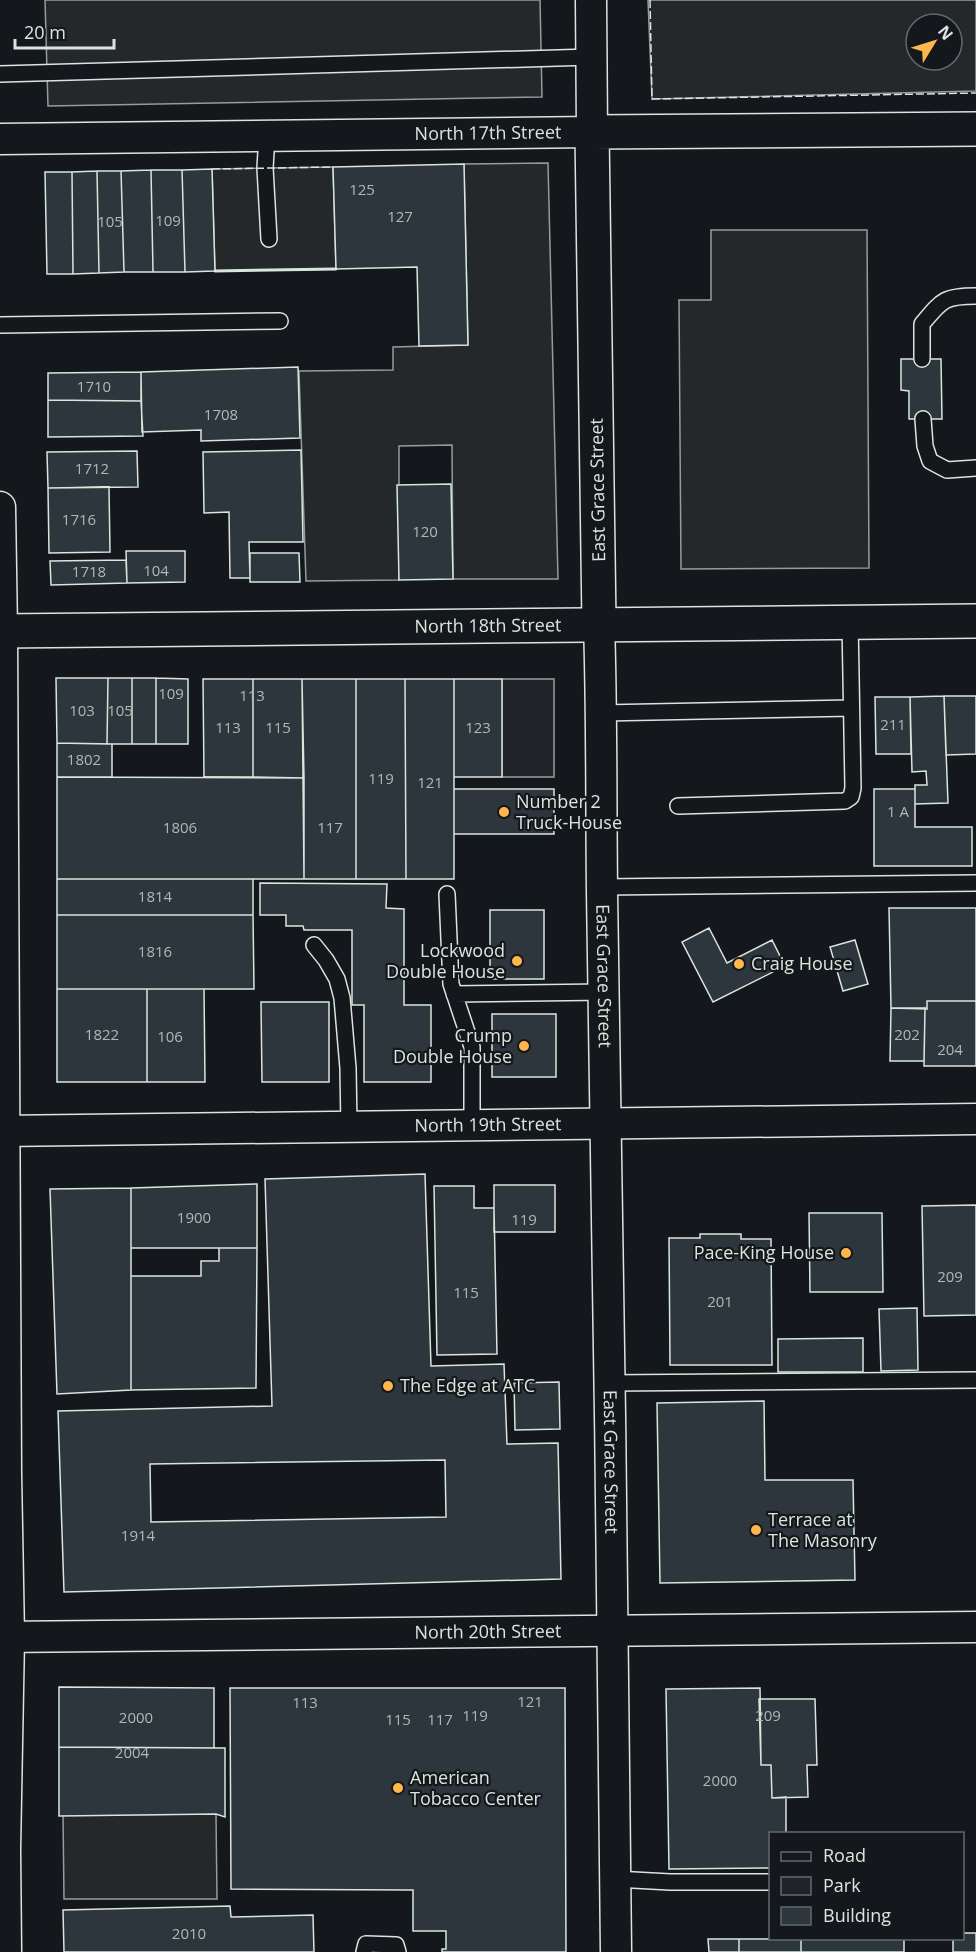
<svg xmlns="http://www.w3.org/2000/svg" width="976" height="1952" font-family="'Open Sans',sans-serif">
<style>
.green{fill:#202428;stroke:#939e99;stroke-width:1.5}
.parking{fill:#24282b;stroke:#939e99;stroke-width:1.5;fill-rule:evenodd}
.building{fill:#2c363c;stroke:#d8e6dc;stroke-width:1.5;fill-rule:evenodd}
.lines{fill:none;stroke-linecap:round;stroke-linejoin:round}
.service-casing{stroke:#d8e6dc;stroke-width:18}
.minor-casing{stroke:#d8e6dc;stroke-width:33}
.primary-casing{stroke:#d8e6dc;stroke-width:36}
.service{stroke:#14181c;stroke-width:15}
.minor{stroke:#14181c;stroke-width:30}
.primary{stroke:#14181c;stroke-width:33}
.fence{stroke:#d8e6dc;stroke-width:1.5;stroke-dasharray:8 3;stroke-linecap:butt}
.wall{stroke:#d8e6dc;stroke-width:3}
.poi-dot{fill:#ffb74d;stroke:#14181c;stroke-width:2}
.labels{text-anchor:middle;stroke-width:4.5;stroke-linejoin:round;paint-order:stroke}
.number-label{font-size:15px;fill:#adbab4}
.street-label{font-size:18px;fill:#d8e6dc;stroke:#14181c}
.poi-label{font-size:18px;fill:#d8e6dc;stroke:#14181c;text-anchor:start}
</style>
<rect width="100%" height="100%" fill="#14181c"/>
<path class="green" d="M502,679H554V777H502Z"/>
<path class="parking" d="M45,0H540L542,97L48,106Z
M648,0H976V91L652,99ZM916,24H952V60H916Z
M548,163L558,579H453L452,445L399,446V580L306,581L299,371L393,370V347L468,345L464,164Z
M333,167L336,269L215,271L212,169Z
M711,230H867L869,568L681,569L679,300H711Z
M216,1814L217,1899H64L63,1815Z"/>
<path class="building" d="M464,164L468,345L419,346L417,267L336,269L333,167Z
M212,169L215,271L185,272L182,170Z
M151,170L153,272H124L121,171Z
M151,170H182L185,272H153Z
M97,171H121L124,272L99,273Z
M97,171L99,273L73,274L72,172Z
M45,172H72L73,274H47Z
M901,359H941L942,419H909V391L901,390Z
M298,367L300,438L201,441V430L142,432L141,372Z
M141,372V401L48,400V373Z
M48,400L141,401L143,436L48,437Z
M301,450L303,542H249L250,578H230L229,512L204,513L203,452Z
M137,451L138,487L48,488L47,452Z
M451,484L453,579L399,580L397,485Z
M109,487L110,552L49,553L48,488Z
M126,551H185V582L127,583Z
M250,553H299L300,582H250Z
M126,560L127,583L51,585L50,561Z
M56,678H108L107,744L57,743Z
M108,678H132V744H107Z
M132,678H156V744H132Z
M156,678L188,679V744H156Z
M203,679H253V777H204Z
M253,679H302L304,778L253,777Z
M302,679H356V879H304Z
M356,679H405L406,879H356Z
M405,679H454V879H406Z
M454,679H502V777H454Z
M944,696H976V754L946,755Z
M944,696L948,803L915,804V785H927L926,771L912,772L910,697Z
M875,697H910L911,754H876Z
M57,743L112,744V777H57Z
M57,777L304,778V879H57Z
M454,789H554V834H454Z
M874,789H915V827H972V866H874Z
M57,879H253V915H57Z
M260,883L387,884L386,908L404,909V1005H431V1082H364V1005H352V930H304L303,926H286V915H260Z
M889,908H976V1001H927V1009L891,1008Z
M490,910H544V979H490Z
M57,915H253L254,989H57Z
M709,928L727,963L772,940L785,966L713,1002L682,942Z
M855,940L868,984L843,991L830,947Z
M57,989H147V1082H57Z
M147,989H204L205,1082H147Z
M927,1001H976V1066H924L925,1008L927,1009Z
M261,1002H329V1082H262Z
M891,1008H925L924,1061H890Z
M492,1014H556V1077H492Z
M425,1174L431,1366L504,1364L507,1444L558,1443L561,1579L64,1592L58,1411L272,1406L265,1179ZM445,1460L446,1517L151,1522L150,1464Z
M257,1184V1248H131V1188Z
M494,1185H555V1232H494Z
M434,1186H474V1208H494L497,1354L437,1355Z
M131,1188V1390L57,1394L50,1189Z
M976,1205V1315L924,1316L922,1206Z
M809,1213H882L883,1292H810Z
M700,1234H741V1239H771L772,1365H670L669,1238H700Z
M219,1248H257L256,1388L131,1390V1276H201V1261H219Z
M917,1308L918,1370L881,1371L879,1309Z
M863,1338V1372H778V1339Z
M559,1382L560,1429L515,1430L514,1383Z
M764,1401L765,1480H853L855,1580L660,1583L657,1403Z
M59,1687L214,1688V1748L59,1747Z
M230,1688H565L566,1952H442V1949H446V1931H413V1890L231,1889Z
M760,1688L761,1765H771L772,1798L786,1797V1834H770V1868L669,1869L666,1689Z
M759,1699H815L817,1765H807L808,1797L772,1798L771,1765H761Z
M59,1747L225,1748V1817L216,1814L59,1816Z
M230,1906L231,1917L313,1915L314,1952H64L63,1910Z
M962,1933H976V1952H953V1938H962Z
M904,1938V1952H801V1939Z
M708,1939H739V1952H709Z
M739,1939H801V1952H739Z"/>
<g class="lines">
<g class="service-casing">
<path id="service" d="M0,74L591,57
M267,135L265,168L269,239
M0,325L280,321
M922,359V324C942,300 944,296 976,296
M923,419L925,446L930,461L947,470L976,468
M602,713L851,708
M678,806L845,801L851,797L853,788L850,621
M602,887L976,883
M447,894L451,984L472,1047V1125
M314,945L326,960L337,979L342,998L348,1068L349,1127
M454,994L605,992
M610,1383L976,1380
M615,1879L670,1882H770
M364,1952L366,1944L396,1945L398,1952"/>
</g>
<g class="minor-casing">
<g id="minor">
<path id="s1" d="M0,139L592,132L591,0"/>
<path d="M0,507L2,631L6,1473L9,1637L5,1850L6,1952"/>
<path id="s2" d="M599,624C602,713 601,802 602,891C609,1245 612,1598 616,1952"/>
<path id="s3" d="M0,1131L976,1119"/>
<path id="s4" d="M0,1637L976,1627"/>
</g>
</g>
<g class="primary-casing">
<g id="primary">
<path d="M599,624L592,132L976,129"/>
<path id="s5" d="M0,631L976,621"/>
</g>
</g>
<use href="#service" class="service"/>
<use href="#minor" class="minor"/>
<use href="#primary" class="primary"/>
<path class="fence" d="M650,0L652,99L976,93
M212,169L333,167"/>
<path class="wall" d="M215,271L336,269"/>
</g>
<g class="poi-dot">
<circle cx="504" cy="812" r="6"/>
<circle cx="517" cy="961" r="6"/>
<circle cx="739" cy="964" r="6"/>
<circle cx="524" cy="1046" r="6"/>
<circle cx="846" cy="1253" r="6"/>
<circle cx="388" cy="1386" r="6"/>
<circle cx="756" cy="1530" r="6"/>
<circle cx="398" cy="1788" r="6"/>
</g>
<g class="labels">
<g class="number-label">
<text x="362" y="195">125</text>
<text x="400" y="222">127</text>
<text x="168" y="226">109</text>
<text x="110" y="227">105</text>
<text x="94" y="392">1710</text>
<text x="221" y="420">1708</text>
<text x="92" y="474">1712</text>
<text x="79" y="525">1716</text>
<text x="425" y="537">120</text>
<text x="156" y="576">104</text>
<text x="89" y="577">1718</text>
<text x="171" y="699">109</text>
<text x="252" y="701">113</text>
<text x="82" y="716">103</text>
<text x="120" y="716">105</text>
<text x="893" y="730">211</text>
<text x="228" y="733">113</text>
<text x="278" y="733">115</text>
<text x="478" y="733">123</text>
<text x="84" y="765">1802</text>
<text x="381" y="784">119</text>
<text x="430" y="788">121</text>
<text x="898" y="817">1 A</text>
<text x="180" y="833">1806</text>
<text x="330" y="833">117</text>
<text x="155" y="902">1814</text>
<text x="155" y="957">1816</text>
<text x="102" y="1040">1822</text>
<text x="907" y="1040">202</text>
<text x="170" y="1042">106</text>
<text x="950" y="1055">204</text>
<text x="194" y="1223">1900</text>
<text x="524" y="1225">119</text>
<text x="950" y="1282">209</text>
<text x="466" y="1298">115</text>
<text x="720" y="1307">201</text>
<text x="138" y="1541">1914</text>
<text x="530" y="1707">121</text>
<text x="305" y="1708">113</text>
<text x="475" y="1721">119</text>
<text x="768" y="1721">209</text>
<text x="136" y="1723">2000</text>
<text x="398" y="1725">115</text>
<text x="440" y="1725">117</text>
<text x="132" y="1758">2004</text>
<text x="720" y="1786">2000</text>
<text x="189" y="1939">2010</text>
</g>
<g class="street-label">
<text dy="6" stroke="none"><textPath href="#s1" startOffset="488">North 17th Street</textPath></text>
<text transform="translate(598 490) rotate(-91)" y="6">East Grace Street</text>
<text dy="6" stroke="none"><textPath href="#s5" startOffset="488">North 18th Street</textPath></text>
<text dy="6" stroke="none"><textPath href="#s2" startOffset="352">East Grace Street</textPath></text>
<text dy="6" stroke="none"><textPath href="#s3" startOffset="488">North 19th Street</textPath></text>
<text dy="6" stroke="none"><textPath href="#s2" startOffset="838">East Grace Street</textPath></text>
<text dy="6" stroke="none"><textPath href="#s4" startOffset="488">North 20th Street</textPath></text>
</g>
<g class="poi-label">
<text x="516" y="808">Number 2<tspan x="516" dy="21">Truck-House</tspan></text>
<text x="505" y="957" text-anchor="end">Lockwood<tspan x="505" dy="21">Double House</tspan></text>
<text x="751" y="970">Craig House</text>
<text x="512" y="1042" text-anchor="end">Crump<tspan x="512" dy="21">Double House</tspan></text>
<text x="834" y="1259" text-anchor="end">Pace-King House</text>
<text x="400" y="1392">The Edge at ATC</text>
<text x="768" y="1526">Terrace at<tspan x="768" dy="21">The Masonry</tspan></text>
<text x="410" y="1784">American<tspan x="410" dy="21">Tobacco Center</tspan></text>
</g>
</g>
<rect x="769" y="1832" width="195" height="108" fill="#14181c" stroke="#626a69" stroke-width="1.5"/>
<rect x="781" y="1852" width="30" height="9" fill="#14181c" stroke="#626a69" stroke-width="1.5"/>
<text x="823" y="1862" font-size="18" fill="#d8e6dc">Road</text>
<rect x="781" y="1877" width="30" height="18" fill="#202428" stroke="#626a69" stroke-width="1.5"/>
<text x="823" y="1892" font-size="18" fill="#d8e6dc">Park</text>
<rect x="781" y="1907" width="30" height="18" fill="#2c363c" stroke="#626a69" stroke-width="1.5"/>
<text x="823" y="1922" font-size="18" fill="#d8e6dc">Building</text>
<g transform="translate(934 42) rotate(52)"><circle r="28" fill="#14181c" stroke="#626a69" stroke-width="1.5"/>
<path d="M0-4.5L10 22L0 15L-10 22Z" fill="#ffb74d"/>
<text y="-9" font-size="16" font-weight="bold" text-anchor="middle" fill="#d8e6dc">N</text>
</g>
<path d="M15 39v9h99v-9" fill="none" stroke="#d8e6dc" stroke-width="3"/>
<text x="24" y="39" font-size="18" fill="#d8e6dc" stroke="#14181c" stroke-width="4.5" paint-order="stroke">20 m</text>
</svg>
